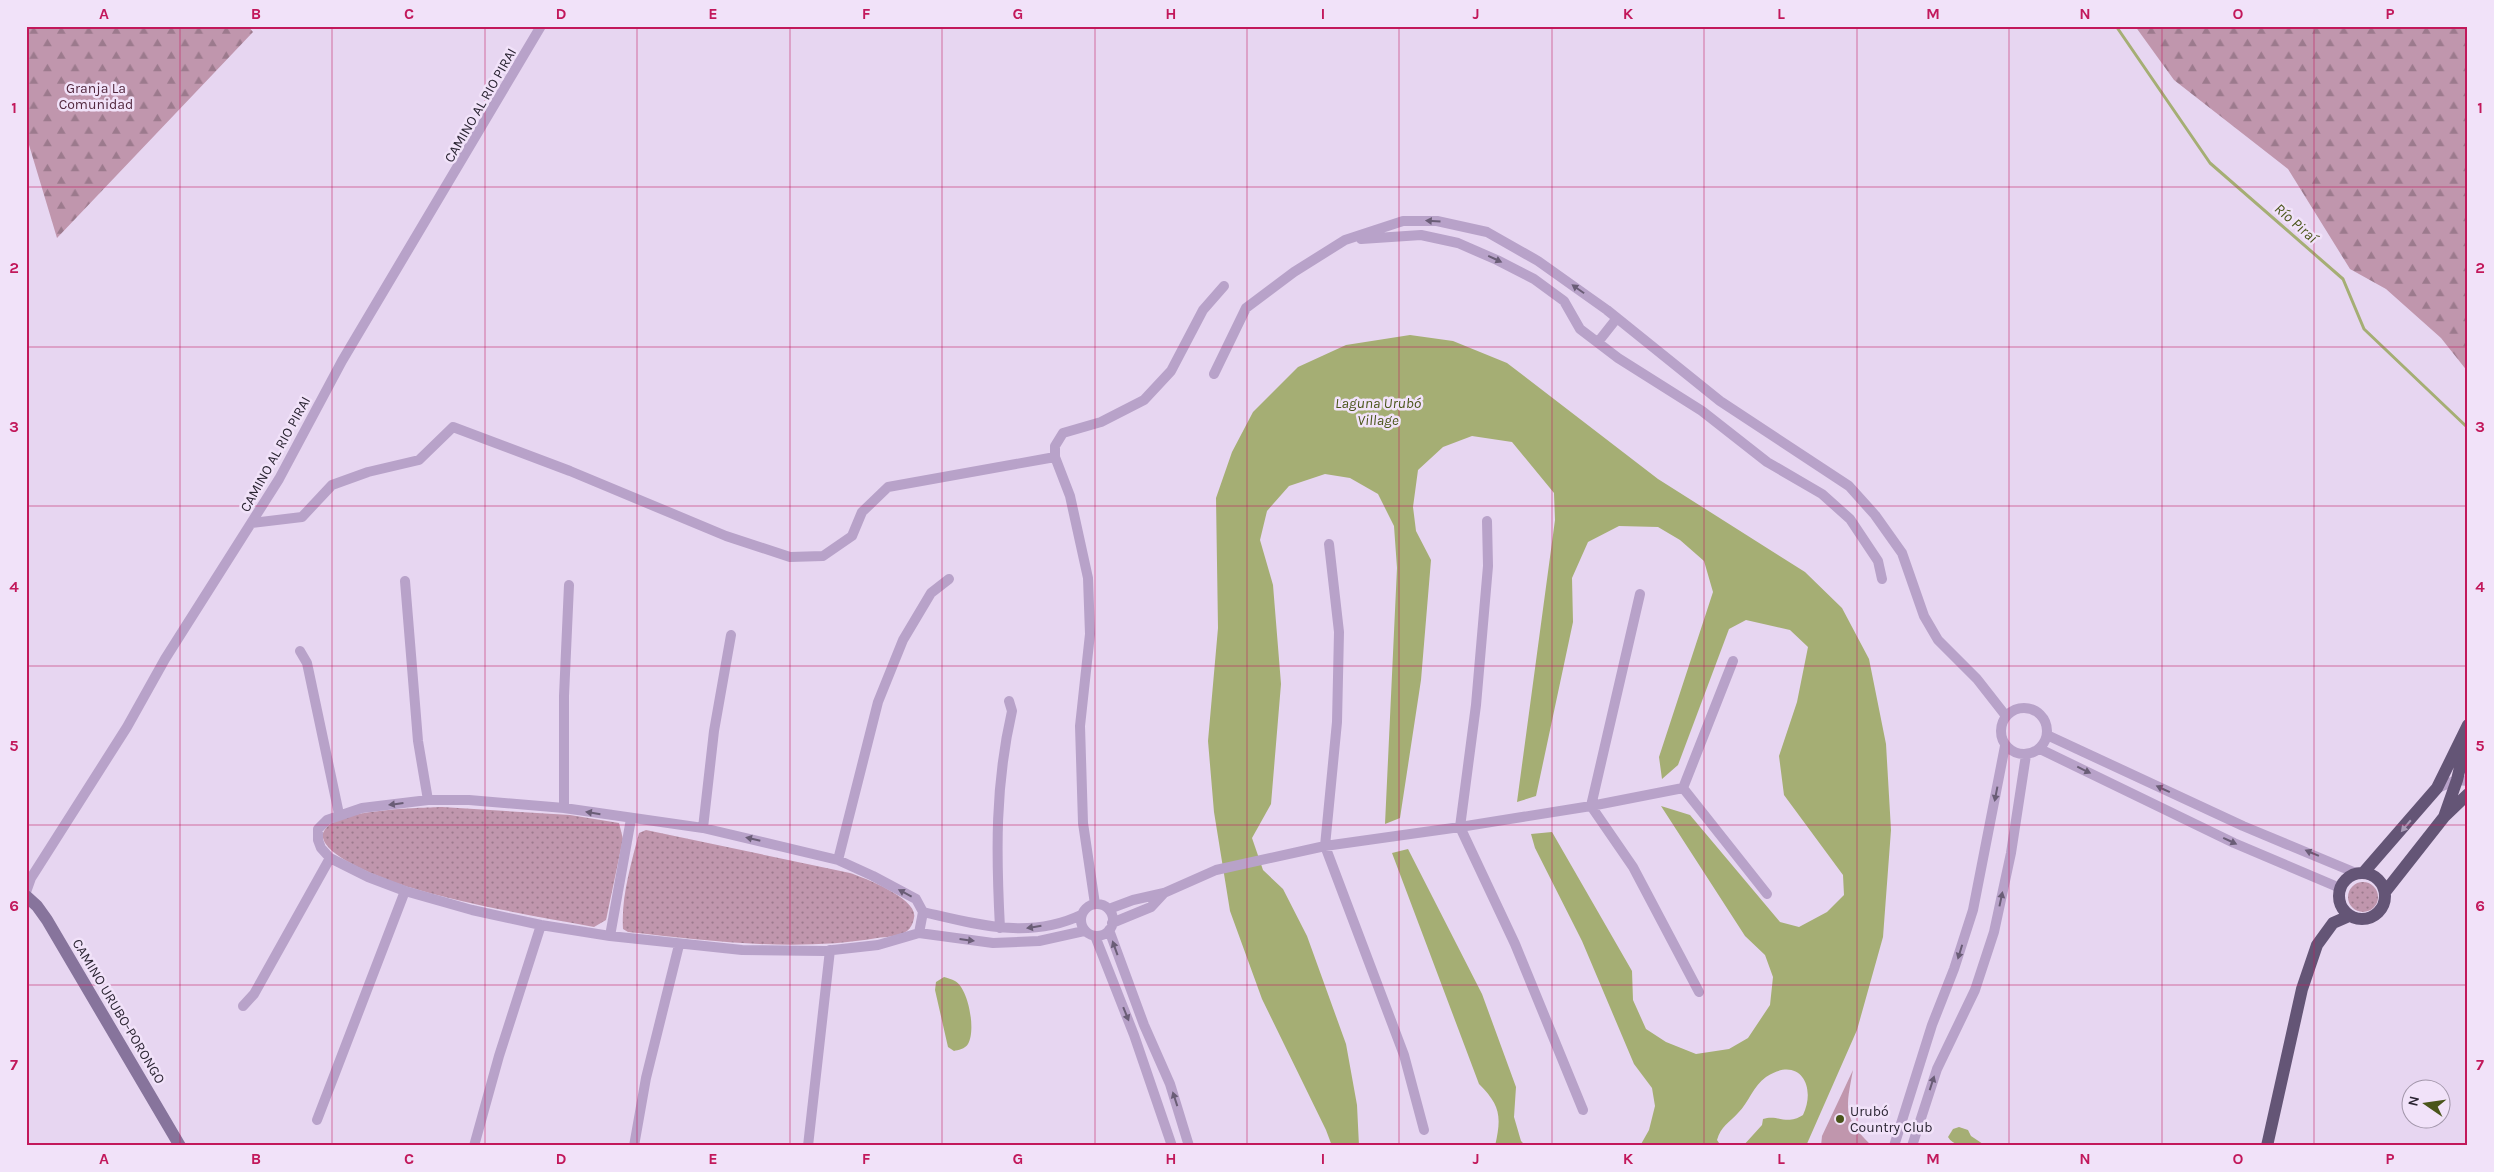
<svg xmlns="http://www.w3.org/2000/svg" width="2494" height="1172" font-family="Karla,sans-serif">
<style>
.grass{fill:url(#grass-dots)}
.forest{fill:url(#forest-firs)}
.park{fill:#c096ad}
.water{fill:#a5ae74}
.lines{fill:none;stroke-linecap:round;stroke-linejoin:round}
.stream{stroke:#a5ae74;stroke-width:3}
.street{stroke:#b8a2c9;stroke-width:10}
.secondary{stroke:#87749c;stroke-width:12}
.primary{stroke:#645576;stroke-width:12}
.oneway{fill:#6a5d76}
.oneway2{fill:#aa9cb8}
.grid{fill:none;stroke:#c2185b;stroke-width:1;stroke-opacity:0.55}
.poi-dot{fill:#4a551a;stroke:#f1e2f9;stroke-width:2}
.labels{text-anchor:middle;stroke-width:5;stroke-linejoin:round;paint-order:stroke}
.park-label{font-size:14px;fill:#52283e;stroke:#f1e2f9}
.street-label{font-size:14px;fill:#2b2533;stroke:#f1e2f9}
.poi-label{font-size:14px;fill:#2b2533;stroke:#f1e2f9;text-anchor:start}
.water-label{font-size:15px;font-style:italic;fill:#4a551a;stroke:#f1e2f9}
.neatline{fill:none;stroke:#c2185b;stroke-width:2}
.grid-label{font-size:16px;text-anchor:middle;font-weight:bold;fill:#c2185b}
</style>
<defs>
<pattern id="grass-dots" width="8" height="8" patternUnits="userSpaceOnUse" patternTransform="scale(1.25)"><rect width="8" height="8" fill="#c096ad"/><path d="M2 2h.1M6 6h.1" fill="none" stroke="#9c7a8d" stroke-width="1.8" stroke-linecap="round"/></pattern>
<pattern id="forest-firs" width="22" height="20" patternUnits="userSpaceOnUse" patternTransform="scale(1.25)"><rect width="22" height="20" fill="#c096ad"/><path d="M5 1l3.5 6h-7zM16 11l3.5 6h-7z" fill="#9c7a8d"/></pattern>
</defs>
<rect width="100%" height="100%" fill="#e7d6f1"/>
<path class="grass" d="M442,807L570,815L619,823L623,839L606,920L594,927C531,915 467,905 405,886C390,881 303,851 327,827C345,809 417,808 442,807Z
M646,830L850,873C865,878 919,899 914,918C913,923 911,928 907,931C900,936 886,937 877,938C795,952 710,941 628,932L623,929C621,897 631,864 639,833Z
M2348 897a15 15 0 1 1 30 0a15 15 0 1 1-30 0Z"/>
<path class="forest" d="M26,26H248L253,32L57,238L26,135Z
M2135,26H2468V372L2441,338L2386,289L2350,269L2288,169L2174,80Z"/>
<path class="park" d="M1853,1070C1846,1108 1842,1117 1872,1146H1821L1822,1136Z"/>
<path class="water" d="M1410,335L1453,341L1507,363L1658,479L1805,572L1842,608L1869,659L1886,744L1891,830L1883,937L1857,1030L1806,1146H1743L1762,1125L1763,1119C1778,1114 1786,1126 1803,1115C1817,1086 1799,1055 1766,1077C1753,1086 1749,1102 1738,1113C1729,1123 1721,1126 1717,1140L1721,1146H1640L1649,1130L1655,1106L1652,1088L1634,1064L1582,941L1535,848L1531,834L1552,832L1632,971L1633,1000L1646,1029L1666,1042L1696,1054L1729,1049L1748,1038L1770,1005L1773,977L1765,955L1745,936L1661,806L1690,815L1780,922L1799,927L1827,912L1844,895L1843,875L1784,795L1779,756L1797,702L1808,647L1790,630L1746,620L1729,629L1678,765L1662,779L1659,757L1713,592L1704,561L1680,540L1658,527L1619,526L1588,542L1572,578L1573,622L1536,796L1517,802L1555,520L1554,493L1512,442L1472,436L1443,447L1418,470L1413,507L1416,531L1431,560L1421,680L1400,818L1385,824L1397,568L1394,526L1378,494L1350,478L1325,474L1289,486L1267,511L1260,540L1273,585L1281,684L1271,804L1252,838L1263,870L1283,889L1307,936L1346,1044L1357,1105L1359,1146H1332L1326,1130L1262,999L1230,911L1214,812L1208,741L1218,628L1216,498L1232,452L1253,412L1298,367L1346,345Z
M1408,849L1482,994L1516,1087L1514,1117L1521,1141L1526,1146H1495C1502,1116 1500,1105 1479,1084L1392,853Z
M944,977C947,978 952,979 955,981C969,989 976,1031 968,1044C965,1049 958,1050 954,1051L948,1047L935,990L936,982Z
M1959,1127L1968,1130L1971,1136L1986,1146C1974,1146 1955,1149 1948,1137L1953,1129Z"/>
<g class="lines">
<path class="stream" d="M2116,26L2210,163L2343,279L2364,329L2468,428"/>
<path class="street" d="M1361,239L1421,235L1458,243L1497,260L1534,279L1564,301L1580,329L1618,358L1702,411L1767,462L1822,494L1850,519L1878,561L1882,579
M1598,342L1617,318
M1214,374L1246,308L1294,272L1345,240L1403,221H1437L1487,232L1538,261L1607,310L1720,401L1849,486L1875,515L1902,553L1924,616L1938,640L1977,679L2006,716
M1487,521L1488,566L1476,705L1460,827L1515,944L1583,1110
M252,523L302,517L332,485L368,472L419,460L453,427L570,471L726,536L790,557L823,556L852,536L862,512L888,487L1055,457
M1329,544L1339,632L1337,722L1325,846L1404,1055L1424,1130
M405,581L418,741L428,800
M1640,594L1591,806L1633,867L1699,992
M300,651L307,663L339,814
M1733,661L1683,788L1767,894
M2001 731a23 23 0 1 1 46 0a23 23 0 1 1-46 0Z
M2047,735L2243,826L2356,873
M2040,749L2234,843L2340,888
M2437,788L2457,780L2468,781
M564,808V696L569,585
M703,828L714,731L731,635
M838,860L878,702L903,640L931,593L949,579
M26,892L31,878L127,727L165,659L279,479L342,361L541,26
M1081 920a16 16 0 1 1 32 0a16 16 0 1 1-32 0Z
M1095,904L1083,823L1080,726L1090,634L1088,578L1070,496L1055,457V446L1063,433L1101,422L1144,400L1171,371L1203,310L1224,286
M1109,909L1133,900L1164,893L1216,870L1325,846L1460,827L1591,806L1683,788
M923,912C975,924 1029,940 1081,915
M1112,923L1151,907L1164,893
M1000,928C996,853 995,785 1012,711L1009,701
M1109,930L1144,1025L1170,1084L1189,1146
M919,933L923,912L916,899L873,876L838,860L703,828L564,808L469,800H428L362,808L327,820L318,829V840L321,848L330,858L368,877L405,891L472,910L541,925L610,936L742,950L824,951L878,945L919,933L993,943L1039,941L1084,931
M610,936L631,819
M1095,936L1134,1035L1172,1146
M243,1006L254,994L330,858
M317,1120L405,891
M474,1146L499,1056L541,925
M634,1146L646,1078L679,945
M808,1146L830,950
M1894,1146L1932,1025L1954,969L1973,910L2005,746
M1912,1146L1937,1069L1975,990L1994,932L2011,853L2026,755"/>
<path class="secondary" d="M26,896L37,906L47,920L180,1146"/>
<path class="primary" d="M2444,817L2457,780L2467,738
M2364,872L2437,788L2468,725
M2339 896a23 23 0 1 1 46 0a23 23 0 1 1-46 0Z
M2385,892L2444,817L2468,794
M2267,1146L2302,989L2317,945L2333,923L2349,916"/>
</g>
<defs><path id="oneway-solid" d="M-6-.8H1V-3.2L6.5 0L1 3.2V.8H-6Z" transform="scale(1.25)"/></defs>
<g class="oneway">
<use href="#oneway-solid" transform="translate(1433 221) rotate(-176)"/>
<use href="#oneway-solid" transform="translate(1495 259) rotate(25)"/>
<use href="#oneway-solid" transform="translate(1578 289) rotate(-145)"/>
<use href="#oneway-solid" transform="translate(2084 770) rotate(26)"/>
<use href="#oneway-solid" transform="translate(2163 789) rotate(-155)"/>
<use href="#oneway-solid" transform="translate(1996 794) rotate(101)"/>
<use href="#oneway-solid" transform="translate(396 804) rotate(173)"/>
<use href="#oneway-solid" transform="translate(593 813) rotate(-171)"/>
<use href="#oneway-solid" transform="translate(753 839) rotate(-167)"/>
<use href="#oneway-solid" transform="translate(2230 841) rotate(25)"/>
<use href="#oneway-solid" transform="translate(2312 853) rotate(-157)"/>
<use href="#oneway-solid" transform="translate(905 893) rotate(-152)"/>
<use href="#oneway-solid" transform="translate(2001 899) rotate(-78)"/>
<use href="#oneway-solid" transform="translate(1034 927) rotate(171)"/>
<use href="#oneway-solid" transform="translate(967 940) rotate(7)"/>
<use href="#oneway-solid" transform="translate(1115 948) rotate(-110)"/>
<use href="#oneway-solid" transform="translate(1960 952) rotate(107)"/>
<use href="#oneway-solid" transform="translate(1126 1014) rotate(68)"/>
<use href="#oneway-solid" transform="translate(1932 1083) rotate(-72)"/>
<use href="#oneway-solid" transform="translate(1175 1099) rotate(-108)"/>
</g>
<use class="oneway2" href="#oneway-solid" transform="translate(2406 826) rotate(130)"/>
<path class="grid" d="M180,26V1146M332,26V1146M485,26V1146M637,26V1146M790,26V1146M942,26V1146M1095,26V1146M1247,26V1146M1399,26V1146M1552,26V1146M1704,26V1146M1857,26V1146M2009,26V1146M2162,26V1146M2314,26V1146M26,187H2468M26,347H2468M26,506H2468M26,666H2468M26,825H2468M26,985H2468"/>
<circle class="poi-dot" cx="1840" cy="1119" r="5"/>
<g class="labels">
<g class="park-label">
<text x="96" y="93">Granja La<tspan x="96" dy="16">Comunidad</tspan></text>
</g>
<g class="street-label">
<text transform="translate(480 105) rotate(-60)" y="5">CAMINO AL RIO PIRAI</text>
<text transform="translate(275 454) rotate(-61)" y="5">CAMINO AL RIO PIRAI</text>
<text transform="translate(119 1011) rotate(59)" y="5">CAMINO URUBO-PORONGO</text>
</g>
<g class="poi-label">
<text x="1850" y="1116">Urubó<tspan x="1850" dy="16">Country Club</tspan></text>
</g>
<g class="water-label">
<text transform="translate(2296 223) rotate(41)" y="5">Río Piraí</text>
<text x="1378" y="408">Laguna Urubó<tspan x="1378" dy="17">Village</tspan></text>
</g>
</g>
<rect width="2494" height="1172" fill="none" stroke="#f1e2f9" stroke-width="55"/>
<g transform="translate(2426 1104) rotate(283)"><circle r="24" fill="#f1e2f9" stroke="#a296aa"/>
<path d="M0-4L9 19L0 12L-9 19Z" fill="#4a551a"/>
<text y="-8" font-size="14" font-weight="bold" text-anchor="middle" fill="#2b2533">N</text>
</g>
<rect x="28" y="28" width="2438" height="1116" class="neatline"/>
<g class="grid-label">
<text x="104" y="19">A</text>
<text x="256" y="19">B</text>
<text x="409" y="19">C</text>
<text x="561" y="19">D</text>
<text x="713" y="19">E</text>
<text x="866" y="19">F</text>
<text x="1018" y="19">G</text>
<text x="1171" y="19">H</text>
<text x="1323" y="19">I</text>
<text x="1476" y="19">J</text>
<text x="1628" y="19">K</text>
<text x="1781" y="19">L</text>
<text x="1933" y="19">M</text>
<text x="2085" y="19">N</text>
<text x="2238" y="19">O</text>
<text x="2390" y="19">P</text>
<text x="14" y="113">1</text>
<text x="2480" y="113">1</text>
<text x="14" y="273">2</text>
<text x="2480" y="273">2</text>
<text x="14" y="432">3</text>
<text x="2480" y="432">3</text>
<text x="14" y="592">4</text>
<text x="2480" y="592">4</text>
<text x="14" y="751">5</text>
<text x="2480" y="751">5</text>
<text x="14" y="911">6</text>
<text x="2480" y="911">6</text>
<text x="14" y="1070">7</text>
<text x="2480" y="1070">7</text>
<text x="104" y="1164">A</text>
<text x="256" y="1164">B</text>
<text x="409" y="1164">C</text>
<text x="561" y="1164">D</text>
<text x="713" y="1164">E</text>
<text x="866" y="1164">F</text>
<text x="1018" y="1164">G</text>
<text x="1171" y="1164">H</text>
<text x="1323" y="1164">I</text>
<text x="1476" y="1164">J</text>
<text x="1628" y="1164">K</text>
<text x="1781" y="1164">L</text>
<text x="1933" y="1164">M</text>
<text x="2085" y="1164">N</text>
<text x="2238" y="1164">O</text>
<text x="2390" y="1164">P</text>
</g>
</svg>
